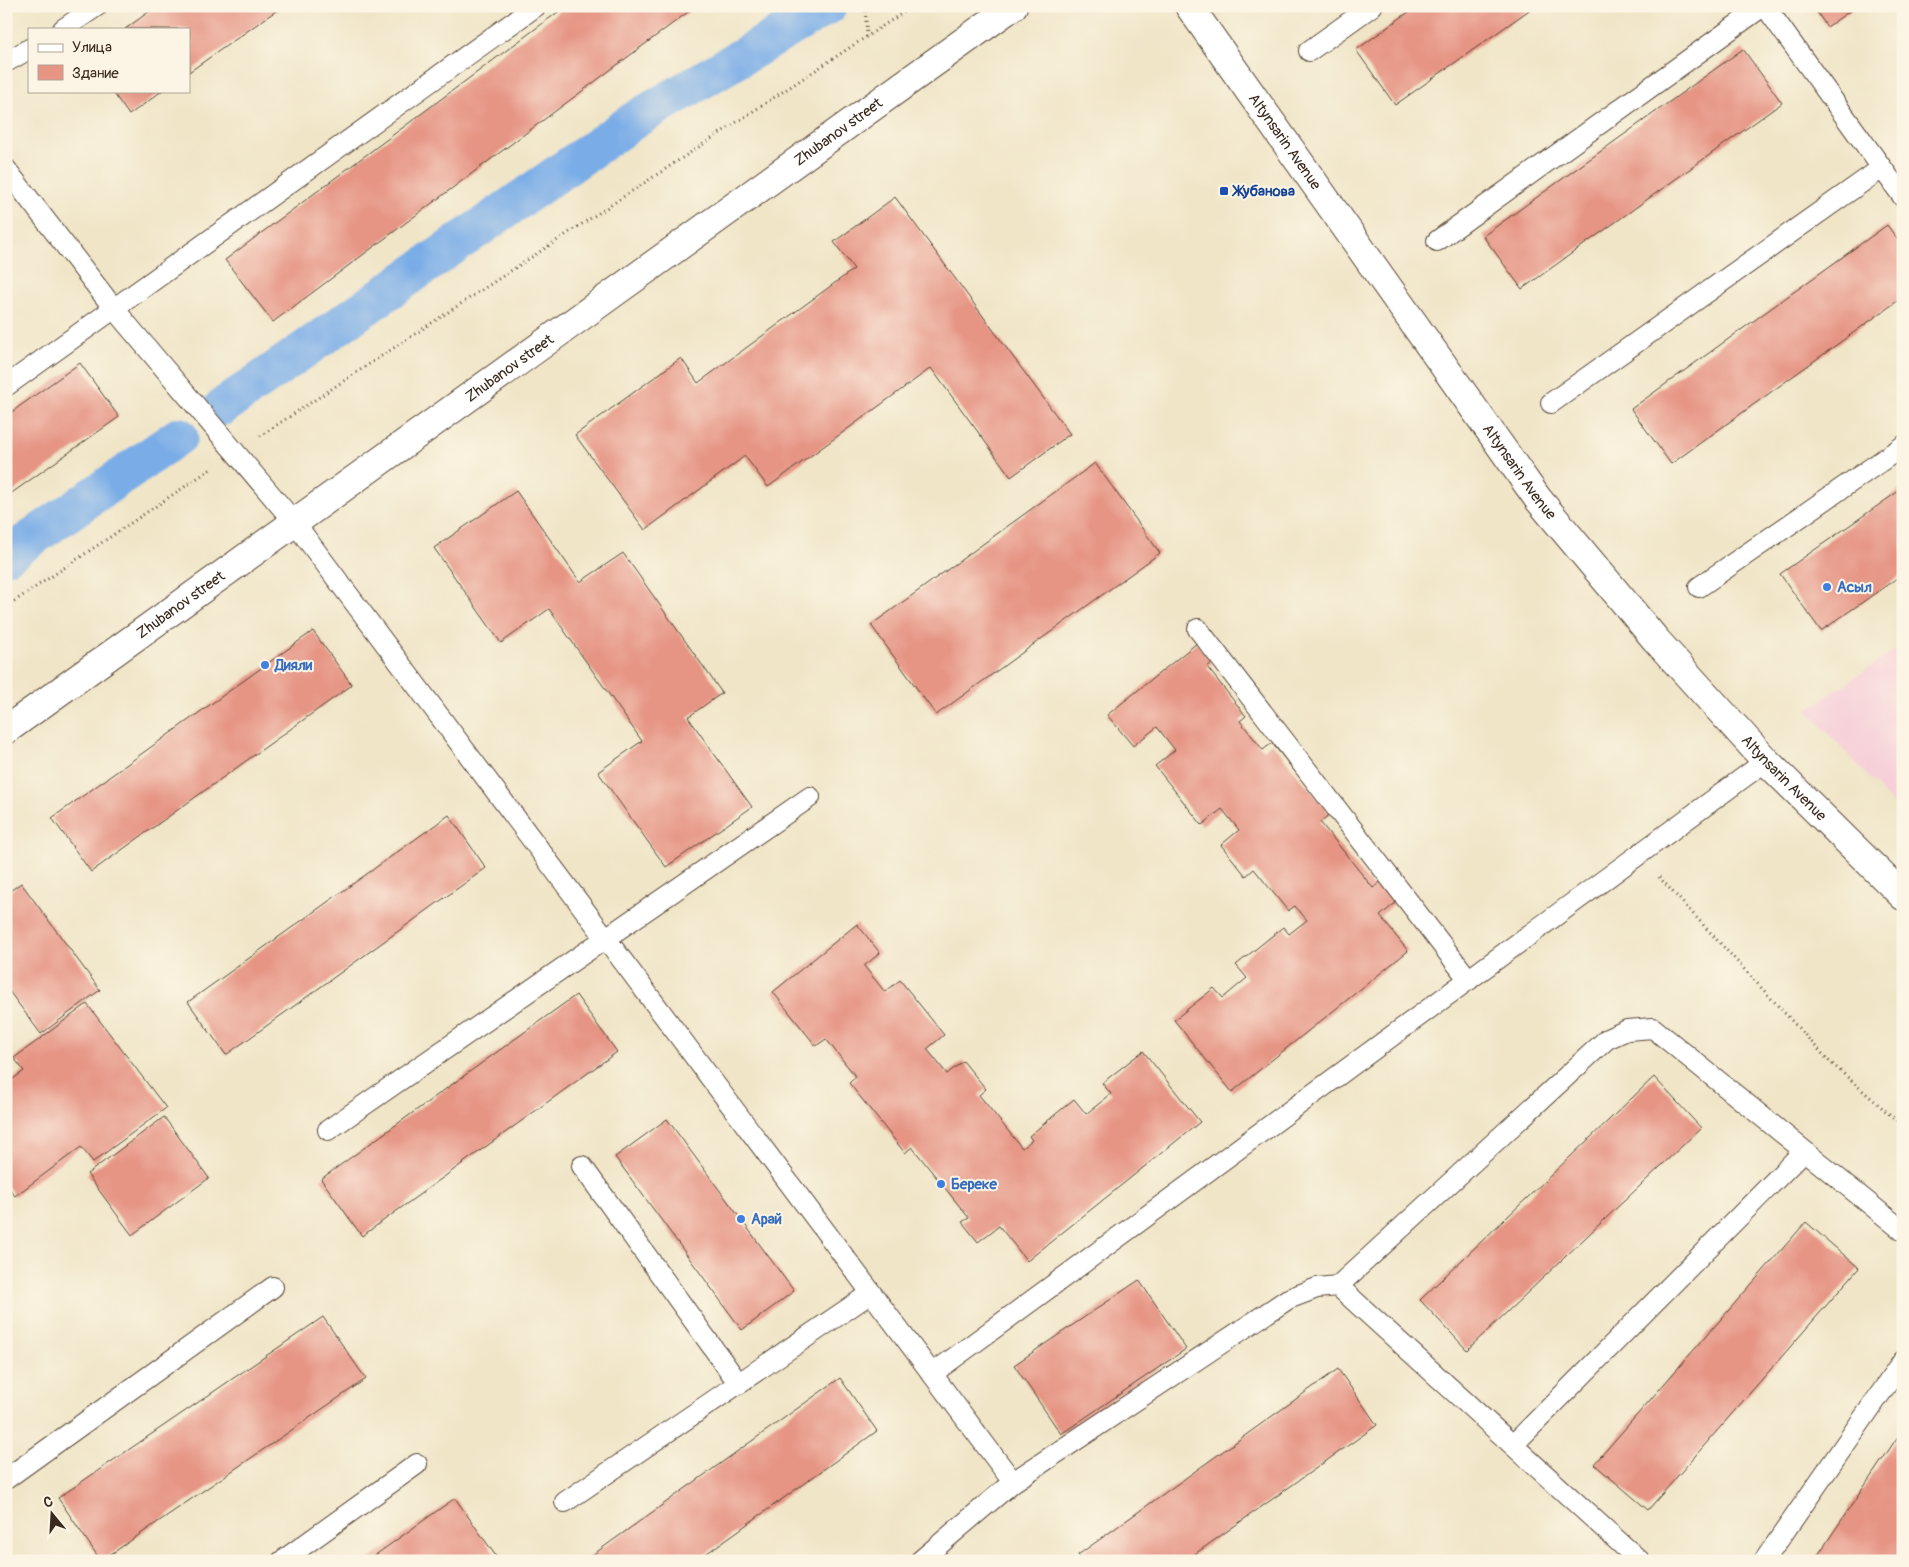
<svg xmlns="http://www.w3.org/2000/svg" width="1909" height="1567" font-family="Pangolin,sans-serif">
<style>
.built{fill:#f6cfd9}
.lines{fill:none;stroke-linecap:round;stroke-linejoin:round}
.canal{stroke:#7aade7;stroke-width:38}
.building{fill:#e69484}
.service-casing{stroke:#564637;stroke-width:22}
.secondary-casing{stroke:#564637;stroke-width:30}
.path{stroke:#564637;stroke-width:3;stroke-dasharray:1 4;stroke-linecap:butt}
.service{stroke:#fff;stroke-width:20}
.secondary{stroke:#fff;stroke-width:28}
.transit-dot{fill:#1a4fb4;stroke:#fcf5e5;stroke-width:2}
.shop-dot{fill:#3f7fe0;stroke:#fcf5e5;stroke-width:2}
.labels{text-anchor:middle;stroke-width:4;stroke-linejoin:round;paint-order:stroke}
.street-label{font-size:15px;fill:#3b2a1e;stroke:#fcf5e5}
.transit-label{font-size:15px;font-weight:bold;fill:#164399;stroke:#fcf5e5;text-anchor:start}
.shop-label{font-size:15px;font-weight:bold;fill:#366cbe;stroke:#fcf5e5;text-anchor:start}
</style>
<rect width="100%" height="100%" fill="#fcf5e5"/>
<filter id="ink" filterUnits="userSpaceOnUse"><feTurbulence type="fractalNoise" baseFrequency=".02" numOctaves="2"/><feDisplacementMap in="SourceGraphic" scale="10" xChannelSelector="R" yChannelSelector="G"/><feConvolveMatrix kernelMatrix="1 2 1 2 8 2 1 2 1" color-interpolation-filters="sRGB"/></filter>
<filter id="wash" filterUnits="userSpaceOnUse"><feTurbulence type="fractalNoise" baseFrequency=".0096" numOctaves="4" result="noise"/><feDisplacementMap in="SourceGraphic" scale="20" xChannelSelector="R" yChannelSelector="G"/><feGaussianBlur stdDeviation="1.12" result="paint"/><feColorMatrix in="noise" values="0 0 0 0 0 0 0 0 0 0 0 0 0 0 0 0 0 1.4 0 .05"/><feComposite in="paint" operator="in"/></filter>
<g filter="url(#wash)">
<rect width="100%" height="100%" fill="#f0e5c7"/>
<path class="built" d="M1903,645V815L1807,710Z"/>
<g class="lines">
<path class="canal" d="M222,407L636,119L828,6
M6,556L179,436"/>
</g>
<g id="blocks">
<path class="building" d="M157,6H283L189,72V29H125Z
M566,6H696L273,322L225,260Z
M1417,6H1535L1395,105L1356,50Z
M1813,6H1857L1827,27Z
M1743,49L1782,103L1522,289L1483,236Z
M112,91H162L129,115Z
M895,197L1070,434L1011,477L931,368L768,487L745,456L645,530L575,435L681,358L698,383L854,269L834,242Z
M1887,225L1903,247V297L1671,464L1631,409Z
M80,363L119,417L6,497V416Z
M1095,463L1160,553L936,715L871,625Z
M1903,488V574L1821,631L1780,574Z
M516,491L580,582L623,553L722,693L688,717L752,807L666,867L598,772L642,741L549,609L501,643L434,548Z
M313,631L352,685L91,872L52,818Z
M1197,643L1212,663L1207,667L1246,716L1240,721L1263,750L1272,743L1330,814L1320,822L1373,888L1383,880L1399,900L1380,916L1408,951L1232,1092L1174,1020L1214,988L1223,998L1247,978L1236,965L1283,927L1289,934L1307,920L1295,906L1288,911L1254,869L1246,876L1221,845L1239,830L1222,809L1202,825L1155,766L1175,750L1157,727L1133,746L1107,715Z
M449,815L486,868L226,1055L188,1002Z
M21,883L100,990L41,1034L6,987V894Z
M857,924L880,953L864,966L885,992L900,980L944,1035L927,1049L947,1074L963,1061L986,1089L979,1095L1022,1148L1032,1140L1029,1136L1074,1099L1086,1114L1111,1094L1102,1083L1143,1051L1200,1122L1027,1261L999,1226L978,1242L962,1222L969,1218L912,1147L905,1153L849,1083L856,1077L826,1039L816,1046L773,992Z
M576,995L617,1052L362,1236L321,1179Z
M87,1004L166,1108L93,1162L81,1147L15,1196L6,1184V1084L24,1071L14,1058Z
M1654,1077L1701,1128L1467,1350L1420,1300Z
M164,1117L209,1178L132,1235L87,1174Z
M667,1119L794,1291L742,1330L615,1157Z
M1806,1222L1859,1268L1648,1510L1594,1464Z
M1139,1280L1186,1349L1061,1434L1014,1365Z
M323,1317L366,1379L101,1561L58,1498Z
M1338,1369L1377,1425L1185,1561H1082L1078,1555Z
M840,1378L877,1431L696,1561H584Z
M1903,1429V1549L1895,1561H1814Z
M455,1498L498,1559L495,1561H367Z"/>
</g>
</g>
<g filter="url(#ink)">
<use href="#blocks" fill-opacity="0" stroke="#564637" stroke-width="1"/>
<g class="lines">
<g class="service-casing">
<path id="service" d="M1765,6L1903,197
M63,29L97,6
M1309,51L1372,6
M6,62L29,49
M6,169L115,310L294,522L1013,1482
M1437,241L1763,6
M6,386L536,6
M1551,403L1882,168
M1699,587L1903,446
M1198,629L1469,980
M328,1130L810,797
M582,1166L739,1384
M1338,1286L1607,1039L1627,1030L1653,1028L1903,1231
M932,1374L1766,761
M1513,1445L1804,1151
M6,1479L273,1287
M565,1502L871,1293
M282,1561L417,1464
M920,1561L1013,1482L1288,1299L1317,1288L1338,1286L1640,1561
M1764,1561L1903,1361"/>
</g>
<g class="secondary-casing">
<g id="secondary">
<path id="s1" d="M1189,6L1538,499L1656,640L1766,761L1903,896"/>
<path id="s2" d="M6,730L1013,6"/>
</g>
</g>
<path class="path" d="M865,6L867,36
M260,436L913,6
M6,607L211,469
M1659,877L1829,1061L1903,1126"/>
<use href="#service" class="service"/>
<use href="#secondary" class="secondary"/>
</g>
</g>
<rect class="transit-dot" x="1219" y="186" width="10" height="10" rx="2.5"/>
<g class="shop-dot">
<circle cx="1827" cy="587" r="5"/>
<circle cx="265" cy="665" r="5"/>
<circle cx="941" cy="1184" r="5"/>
<circle cx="741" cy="1219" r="5"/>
</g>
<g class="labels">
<g class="street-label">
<text dy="5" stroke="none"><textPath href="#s2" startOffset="1025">Zhubanov street</textPath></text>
<text dy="5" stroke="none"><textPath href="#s1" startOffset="166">Altynsarin Avenue</textPath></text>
<text dy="5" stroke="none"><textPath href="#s2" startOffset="620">Zhubanov street</textPath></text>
<text dy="5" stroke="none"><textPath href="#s1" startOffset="571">Altynsarin Avenue</textPath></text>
<text dy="5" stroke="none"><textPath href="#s2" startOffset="215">Zhubanov street</textPath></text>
<text dy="5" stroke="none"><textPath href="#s1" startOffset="976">Altynsarin Avenue</textPath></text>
</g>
<g class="transit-label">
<text x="1234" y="196">Жубанова</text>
</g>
<g class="shop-label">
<text x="1837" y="592">Асыл</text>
<text x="275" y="670">Дияли</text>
<text x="951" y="1189">Береке</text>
<text x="751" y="1224">Арай</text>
</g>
</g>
<rect width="1909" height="1567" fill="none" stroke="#fcf5e5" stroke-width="25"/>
<rect x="28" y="28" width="162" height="65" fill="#fcf5e5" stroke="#afa495"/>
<rect x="38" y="44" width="25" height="8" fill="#ffffff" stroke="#afa495"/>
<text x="72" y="52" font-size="15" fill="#3b2a1e">Улица</text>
<rect x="38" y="65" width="25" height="15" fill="#e69484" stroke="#afa495"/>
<text x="72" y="78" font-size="15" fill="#3b2a1e">Здание</text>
<g transform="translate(52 1514) rotate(342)" stroke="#fcf5e5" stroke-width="4" paint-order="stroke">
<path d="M0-4L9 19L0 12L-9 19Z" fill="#3b2a1e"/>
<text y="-8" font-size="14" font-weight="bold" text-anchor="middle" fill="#3b2a1e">С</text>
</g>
</svg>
